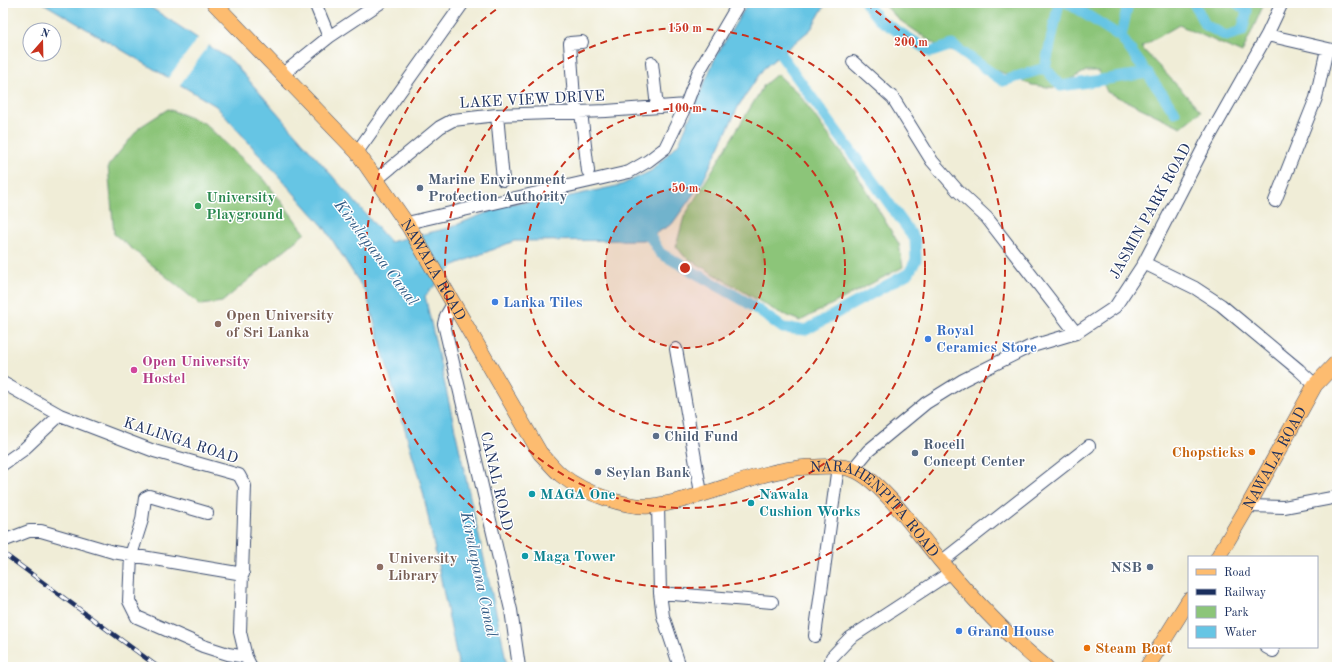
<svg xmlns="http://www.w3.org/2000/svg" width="1340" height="670" font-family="'Old Standard TT',serif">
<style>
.green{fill:#8cc579;stroke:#547a6c}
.water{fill:#66c5e4;stroke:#407aa1}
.pier{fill:#f0edd7}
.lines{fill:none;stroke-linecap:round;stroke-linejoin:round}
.canal{stroke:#66c5e4;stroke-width:11}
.minor-casing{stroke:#3b4c70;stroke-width:14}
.major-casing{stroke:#3b4c70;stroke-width:16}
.minor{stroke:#fff;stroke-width:12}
.major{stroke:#fdbc6f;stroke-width:15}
.rail-casing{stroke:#1b2f5e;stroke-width:4.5}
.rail{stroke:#fff;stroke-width:3;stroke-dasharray:9;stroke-linecap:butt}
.ring{fill:none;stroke:#c8321e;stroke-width:2;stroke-dasharray:7 5}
.service-dot{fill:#5c6f8a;stroke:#fff;stroke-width:1.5}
.leisure-dot{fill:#2e9e5b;stroke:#fff;stroke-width:1.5}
.shop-dot{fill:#3f7fe0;stroke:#fff;stroke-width:1.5}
.education-dot{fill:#8d6e63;stroke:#fff;stroke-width:1.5}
.hotel-dot{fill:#d1479c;stroke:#fff;stroke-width:1.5}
.food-dot{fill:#e8710a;stroke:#fff;stroke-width:1.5}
.culture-dot{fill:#0f9aa8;stroke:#fff;stroke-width:1.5}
.labels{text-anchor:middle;stroke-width:3;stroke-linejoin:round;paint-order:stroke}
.street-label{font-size:15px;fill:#1b2f5e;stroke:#fff}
.service-label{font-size:15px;font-weight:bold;fill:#4e5e75;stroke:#fff;text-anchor:start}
.leisure-label{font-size:15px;font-weight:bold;fill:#27864d;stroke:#fff;text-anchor:start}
.shop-label{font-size:15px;font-weight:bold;fill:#366cbe;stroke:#fff;text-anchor:start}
.education-label{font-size:15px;font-weight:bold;fill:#785e54;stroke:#fff;text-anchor:start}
.hotel-label{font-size:15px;font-weight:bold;fill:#b23c85;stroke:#fff;text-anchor:start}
.food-label{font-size:15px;font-weight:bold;fill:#c56008;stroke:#fff;text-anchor:end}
.culture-label{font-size:15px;font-weight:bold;fill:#0d838f;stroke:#fff;text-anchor:start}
.water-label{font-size:16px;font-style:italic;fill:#325c86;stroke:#fff}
.centre{fill:#c8321e;stroke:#fff;stroke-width:2}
.ring-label{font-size:12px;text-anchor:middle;font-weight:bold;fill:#c8321e;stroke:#fff;stroke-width:3;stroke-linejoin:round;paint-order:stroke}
</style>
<rect width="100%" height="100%" fill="#fff"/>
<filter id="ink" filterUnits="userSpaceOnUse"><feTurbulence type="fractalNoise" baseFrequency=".025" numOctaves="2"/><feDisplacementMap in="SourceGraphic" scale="8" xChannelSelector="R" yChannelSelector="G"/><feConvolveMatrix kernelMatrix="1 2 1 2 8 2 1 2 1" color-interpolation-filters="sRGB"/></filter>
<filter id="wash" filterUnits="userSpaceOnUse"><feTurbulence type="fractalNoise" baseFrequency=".012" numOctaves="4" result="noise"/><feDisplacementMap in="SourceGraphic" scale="16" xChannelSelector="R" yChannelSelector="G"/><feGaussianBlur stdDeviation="0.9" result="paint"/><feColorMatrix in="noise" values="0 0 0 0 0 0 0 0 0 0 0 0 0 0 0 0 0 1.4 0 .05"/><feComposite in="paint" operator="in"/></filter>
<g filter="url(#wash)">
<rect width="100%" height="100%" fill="#f0edd7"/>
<path class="green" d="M883,3H1258L1263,6L1242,53L1179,25L1141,47L1201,111L1181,127L1107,92L1098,71H1086L1055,88L1032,85L936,45L898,19Z
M777,74L798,93L856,173L899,244L903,267L800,321L776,311L684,256L676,246L684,217L764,85Z
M168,109L204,123L264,179L305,233L222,302L201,305L114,234L108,166L140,127Z"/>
<path class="water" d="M43,3H144L232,61L390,242L449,228L508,204L557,199L621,185L651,171L679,143L716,56L748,3H826L811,29L763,69L739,105L703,181L672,224L644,240L514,241L454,265L425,296L502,639L507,667H459L423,492L366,293L324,227L216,106Z"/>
<path class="pier" d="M199,37L210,44L179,86L167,79Z"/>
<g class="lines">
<path class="canal" d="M866,3L878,19L931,52L952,45L1003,81L1045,68L1059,3
M1068,3L1121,37L1175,112
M1194,3L1205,25L1226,36L1242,31L1247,11L1237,3
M1121,37L1128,3
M1045,68L1061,86L1148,73
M643,224L660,253L748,303L783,328L806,330L909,273L916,260L915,239L772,43"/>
</g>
</g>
<g filter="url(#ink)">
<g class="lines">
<g class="minor-casing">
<path id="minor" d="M315,3L329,37
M1267,35L1337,51
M853,62L893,98L932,161L958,191L987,218L1076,333
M652,63L657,107
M283,74L329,37L380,3
M575,112L570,43L582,42
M581,112L588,171
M497,115L503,180
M357,152L463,3
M377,179L440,127L453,120L497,115L606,111L686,105
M1275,201L1316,98L1327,49
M407,223L629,172L648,161L665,148L686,105L698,73L739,3
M1144,263L1195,288L1221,305L1299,370L1315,385
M453,304L446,316L444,324L511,610L519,667
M676,349L701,493
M3,383L60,415L154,451L239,475L245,486L240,632L246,657L251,667
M3,464L23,450L60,415
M853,469L868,451L926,403L963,380L1029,347L1076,333L1115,307L1144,263L1206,143L1267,35L1282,3
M658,506L660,593L663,616L680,667
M1248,506L1284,507L1337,497
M207,513L149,496L145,498L142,520L131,555L129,601L137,617L203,646L228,654L246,657
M3,541L29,531H41L113,552L243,574
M941,562L1089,446
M660,593L772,602
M815,636L838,466
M1266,647L1273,651
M829,667L832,657L850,638L951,572"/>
</g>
<g class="major-casing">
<g id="major">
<path id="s1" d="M214,3L357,152L409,227L540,453C547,460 554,469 561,475C584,493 630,511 659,505C710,497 757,470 808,467C823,467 839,464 854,470C882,481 919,535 940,560C972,598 1007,636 1046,667"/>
<path id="s2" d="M1218,557L1248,506L1315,385L1337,362"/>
<path d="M1147,667L1189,600"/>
</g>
</g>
<use href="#minor" class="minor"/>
<use href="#major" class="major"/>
<g class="rail-casing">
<path id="rail" d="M3,553L158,667"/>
</g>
<use href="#rail" class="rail"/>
</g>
</g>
<circle cx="685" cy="268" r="80" fill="#c8321e" fill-opacity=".12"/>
<g class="ring">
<circle cx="685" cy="268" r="80"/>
<circle cx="685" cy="268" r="160"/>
<circle cx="685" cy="268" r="240"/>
<path d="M866 4A320 320 0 1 1 504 4"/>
</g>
<g class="service-dot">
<circle cx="420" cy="188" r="4"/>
<circle cx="656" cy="436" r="4"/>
<circle cx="915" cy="453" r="4"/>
<circle cx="598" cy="472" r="4"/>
<circle cx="1150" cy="567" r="4"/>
</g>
<circle class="leisure-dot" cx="198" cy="206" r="4"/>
<g class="shop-dot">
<circle cx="495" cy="302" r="4"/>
<circle cx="928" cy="339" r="4"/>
<circle cx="959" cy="631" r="4"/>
</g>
<g class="education-dot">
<circle cx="218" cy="324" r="4"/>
<circle cx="380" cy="567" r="4"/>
</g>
<circle class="hotel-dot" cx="134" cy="370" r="4"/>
<g class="food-dot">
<circle cx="1252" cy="452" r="4"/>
<circle cx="1087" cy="648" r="4"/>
</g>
<g class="culture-dot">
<circle cx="532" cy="494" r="4"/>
<circle cx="751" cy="503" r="4"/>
<circle cx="525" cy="556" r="4"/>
</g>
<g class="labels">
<g class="street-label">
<text transform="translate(532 99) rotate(-3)" y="5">LAKE VIEW DRIVE</text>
<text transform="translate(1150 211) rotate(-61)" y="5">JASMIN PARK ROAD</text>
<text dy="5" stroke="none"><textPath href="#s1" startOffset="347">NAWALA ROAD</textPath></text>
<text transform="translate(181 440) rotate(18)" y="5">KALINGA ROAD</text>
<text dy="5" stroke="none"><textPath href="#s2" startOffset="114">NAWALA ROAD</textPath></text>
<text transform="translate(497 481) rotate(77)" y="5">CANAL ROAD</text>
<text dy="5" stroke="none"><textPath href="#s1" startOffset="932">NARAHENPITA ROAD</textPath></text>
</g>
<g class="service-label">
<text x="428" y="184">Marine Environment<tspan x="428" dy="17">Protection Authority</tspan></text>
<text x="664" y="441">Child Fund</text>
<text x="923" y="449">Rocell<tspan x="923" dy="17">Concept Center</tspan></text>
<text x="606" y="477">Seylan Bank</text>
<text x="1142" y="572" text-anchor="end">NSB</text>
</g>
<g class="leisure-label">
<text x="206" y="202">University<tspan x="206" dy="17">Playground</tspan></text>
</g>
<g class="shop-label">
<text x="503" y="307">Lanka Tiles</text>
<text x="936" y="335">Royal<tspan x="936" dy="17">Ceramics Store</tspan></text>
<text x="967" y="636">Grand House</text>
</g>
<g class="education-label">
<text x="226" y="320">Open University<tspan x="226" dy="17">of Sri Lanka</tspan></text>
<text x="388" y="563">University<tspan x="388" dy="17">Library</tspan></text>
</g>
<g class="hotel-label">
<text x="142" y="366">Open University<tspan x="142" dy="17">Hostel</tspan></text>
</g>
<g class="food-label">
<text x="1244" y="457">Chopsticks</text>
<text x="1095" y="653" text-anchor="start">Steam Boat</text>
</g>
<g class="culture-label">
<text x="540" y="499">MAGA One</text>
<text x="759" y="499">Nawala<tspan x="759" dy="17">Cushion Works</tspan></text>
<text x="533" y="561">Maga Tower</text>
</g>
<g class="water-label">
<text transform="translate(377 252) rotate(53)" y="6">Kirulapana Canal</text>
<text transform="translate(480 574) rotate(78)" y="6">Kirulapana Canal</text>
</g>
</g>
<circle cx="685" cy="268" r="6" class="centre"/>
<g class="ring-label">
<text x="685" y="32">150 m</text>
<text x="911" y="46">200 m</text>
<text x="685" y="112">100 m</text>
<text x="685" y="192">50 m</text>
</g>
<rect width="1340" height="670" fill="none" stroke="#fff" stroke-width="16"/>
<rect x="1188" y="556" width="130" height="92" fill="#ffffff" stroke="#a4acbf"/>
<rect x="1196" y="569" width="20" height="6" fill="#fdbc6f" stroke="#a4acbf"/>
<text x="1224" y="576" font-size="12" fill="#1b2f5e">Road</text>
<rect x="1196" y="589" width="20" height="6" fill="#1b2f5e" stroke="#a4acbf"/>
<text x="1224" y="596" font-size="12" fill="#1b2f5e">Railway</text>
<rect x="1196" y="606" width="20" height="12" fill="#8cc579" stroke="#a4acbf"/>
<text x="1224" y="616" font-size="12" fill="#1b2f5e">Park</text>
<rect x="1196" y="626" width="20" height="12" fill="#66c5e4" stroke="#a4acbf"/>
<text x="1224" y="636" font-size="12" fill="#1b2f5e">Water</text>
<g transform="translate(42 42) rotate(20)"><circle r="19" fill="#ffffff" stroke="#a4acbf"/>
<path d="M0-3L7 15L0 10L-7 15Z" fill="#c8321e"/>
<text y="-6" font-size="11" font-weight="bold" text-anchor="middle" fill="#1b2f5e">N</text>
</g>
</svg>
